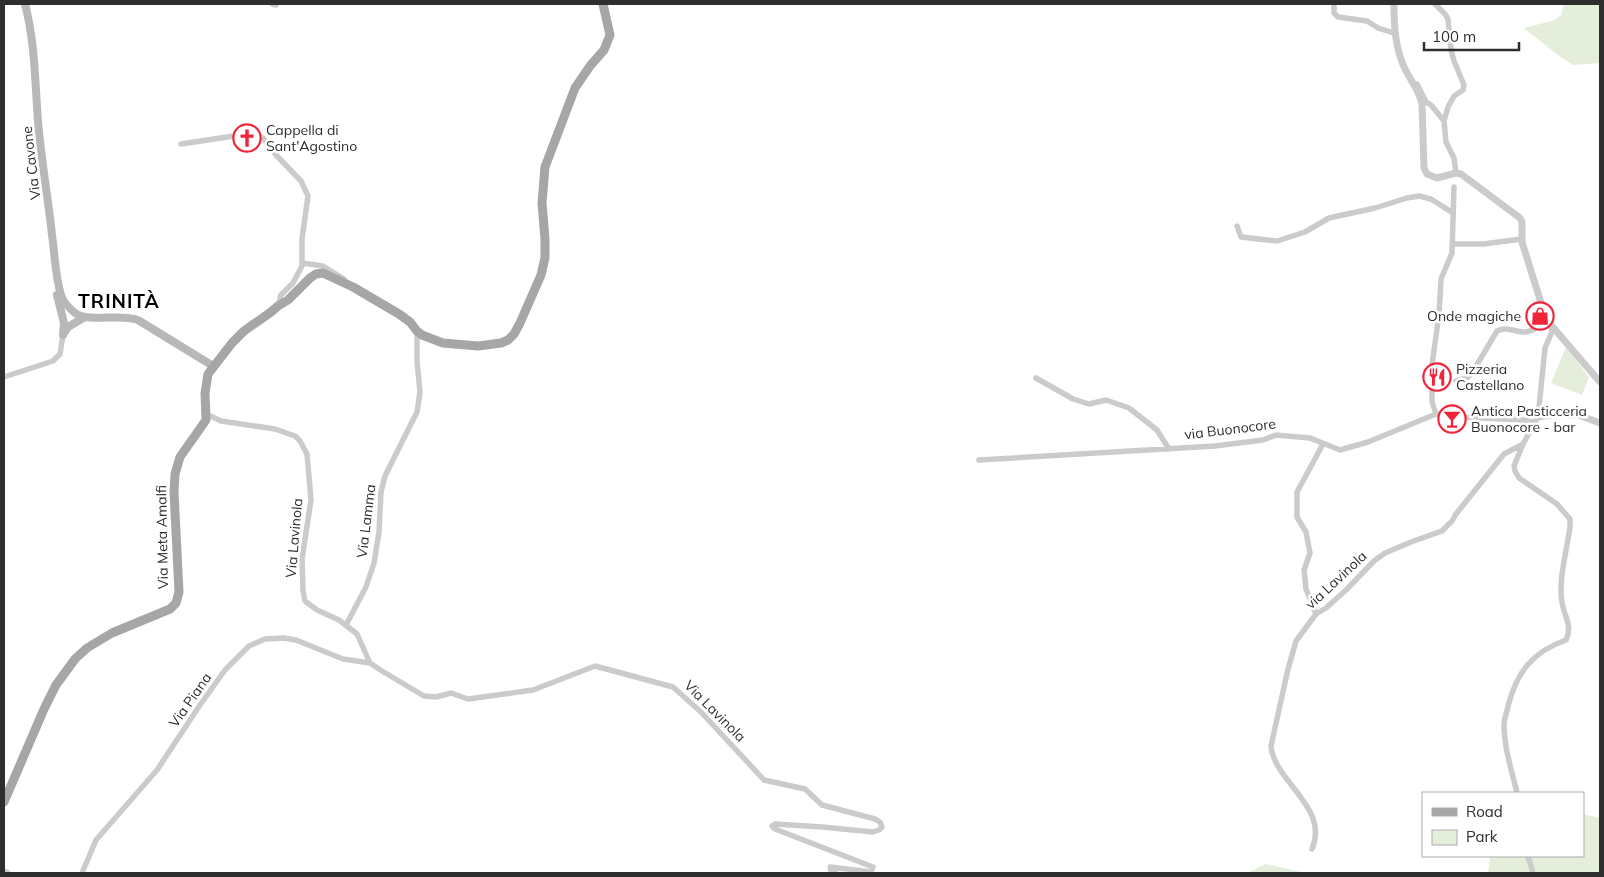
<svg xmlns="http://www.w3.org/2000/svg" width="1604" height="877" font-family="Mulish,sans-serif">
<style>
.green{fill:#e5eddb}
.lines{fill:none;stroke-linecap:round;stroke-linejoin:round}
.minor{stroke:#cbcbcb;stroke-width:5.5}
.tertiary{stroke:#cbcbcb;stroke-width:7}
.secondary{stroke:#b8b8b8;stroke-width:8}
.primary{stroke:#a6a6a6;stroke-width:9}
.labels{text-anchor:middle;stroke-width:5;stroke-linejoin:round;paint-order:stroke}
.poi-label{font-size:14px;fill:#2e2e2e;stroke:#fff;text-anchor:start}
.street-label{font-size:14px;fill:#2e2e2e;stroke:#fff}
.district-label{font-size:19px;font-weight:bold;letter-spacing:1px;fill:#000;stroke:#fff}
</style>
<rect width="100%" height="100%" fill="#fff"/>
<path class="green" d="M1564,4H1600V63L1573,65L1555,53L1524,28L1555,20L1561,15Z
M1566,347L1589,377L1582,395L1551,383Z
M1583,814L1600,818V873H1488L1490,856H1583Z
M1266,864L1305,873H1247Z"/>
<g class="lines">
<path class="minor" d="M272,4L276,5
M1334,4V13L1338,17L1367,21L1378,28L1394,33
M1435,4L1445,14L1448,19L1451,50L1454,61L1464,85L1463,90L1454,96L1448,107L1444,121L1446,142L1454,158L1456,173
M1417,84L1426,102L1431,105L1444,121
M181,144L234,136L243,131L263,138L277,156L301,181L308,196L302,239V266L293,283L281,295L278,306
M1237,226L1241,237L1277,241L1305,232L1329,218L1375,208L1407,198L1419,196L1431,199L1453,213
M1453,244H1483L1522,239
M302,263L323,266L344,279
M4,377L53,361L60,354L63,335
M1036,378L1073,399L1089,404L1106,400L1129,408L1157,430L1169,449
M1456,381L1467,378L1472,373L1497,331C1507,326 1515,332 1525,332C1533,331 1538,327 1545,324L1551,325L1552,332L1545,348L1538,417L1523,444L1514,466L1515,471L1519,478L1557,504L1570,519V527C1567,549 1558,582 1562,602C1564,617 1573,625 1566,640C1532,652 1517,672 1508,706C1507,712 1504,719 1504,725C1504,748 1512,771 1517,793
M206,414L221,421L275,429L295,436L300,441L307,454L311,500L302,559L303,591L305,601L317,610L339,620L357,634L370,663L382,671L424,696L436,697L451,693L468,699L533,690L595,666L673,687L701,712L764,780L805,789L822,805L875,819L880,822L882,827L879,830L873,832L822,827L775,824L772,826L775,829L873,867L871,872L830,867L831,871L836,873
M1436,414L1432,402V365L1439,314L1441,279L1452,253L1454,187
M979,460L1215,446L1263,440L1276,435L1310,438L1340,450L1368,442L1436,414L1460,417L1524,420L1534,422
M1316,614L1306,589L1304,570L1310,553L1306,532L1297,517V492L1323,444
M346,625L366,587L374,563L379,532L381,492L385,476L417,412L420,392L417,361V331
M1312,849C1330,807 1274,782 1271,746L1288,669L1296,641L1316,614L1326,608L1346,590L1374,561L1385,553L1411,542L1442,531L1452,521L1456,514L1504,454L1523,444
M1528,856L1533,873
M4,871L8,873
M82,873L96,840L157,770L200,705L225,670L249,646L265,639L284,638L296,640L343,659L370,663"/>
<path class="tertiary" d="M1394,4C1394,26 1395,48 1405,69C1411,81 1419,90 1422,104L1424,168L1427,174L1437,178L1456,173L1461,174L1520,218L1522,222V242L1542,306L1551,325L1600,382
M1538,417L1556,414L1578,415L1600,423"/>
<path class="secondary" d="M25,4C35,42 35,82 38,121C41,159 48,197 52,235C55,255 55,276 61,295C63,302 69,308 75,313C90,323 119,313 138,320L213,366
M57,295L64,323L63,335
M63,335L68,327L85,317"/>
<path class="primary" d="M4,802L44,709L56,685L75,659L87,648L112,633L170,609L176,603L179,592L174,492L175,474L180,457L206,420L205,393L208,374L232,343L244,331L271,312L278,306L288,300L310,278L316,274L323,273L353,287L399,314L410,322L417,331L422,335L443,343L478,346L501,343L508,340L514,334L520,323L541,275L545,258V239L542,203L545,167L575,88L590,66L604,50L610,35L603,4"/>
</g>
<defs>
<g id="church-ring" transform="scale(1.4375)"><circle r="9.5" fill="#fff" stroke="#f1243a" stroke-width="1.5"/><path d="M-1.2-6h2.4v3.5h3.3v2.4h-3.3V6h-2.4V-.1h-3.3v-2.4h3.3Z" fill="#f1243a"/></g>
<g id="shop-ring" transform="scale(1.4375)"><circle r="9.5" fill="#fff" stroke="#f1243a" stroke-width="1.5"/><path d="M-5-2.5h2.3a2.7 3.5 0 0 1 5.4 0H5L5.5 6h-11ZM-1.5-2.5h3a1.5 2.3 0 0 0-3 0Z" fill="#f1243a"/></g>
<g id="restaurant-ring" transform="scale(1.4375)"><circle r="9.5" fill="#fff" stroke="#f1243a" stroke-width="1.5"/><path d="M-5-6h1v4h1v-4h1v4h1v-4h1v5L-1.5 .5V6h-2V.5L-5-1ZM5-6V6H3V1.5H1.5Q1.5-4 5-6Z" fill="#f1243a"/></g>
<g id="bar-ring" transform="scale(1.4375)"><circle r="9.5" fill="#fff" stroke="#f1243a" stroke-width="1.5"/><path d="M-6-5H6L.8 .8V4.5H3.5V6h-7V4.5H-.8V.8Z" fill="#f1243a"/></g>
</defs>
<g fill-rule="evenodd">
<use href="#church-ring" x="247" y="138"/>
<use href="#shop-ring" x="1540" y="316"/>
<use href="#restaurant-ring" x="1437" y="377"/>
<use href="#bar-ring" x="1452" y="419"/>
</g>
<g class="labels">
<g class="poi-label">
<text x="266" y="135">Cappella di<tspan x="266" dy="16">Sant'Agostino</tspan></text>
<text x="1521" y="321" text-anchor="end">Onde magiche</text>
<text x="1456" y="374">Pizzeria<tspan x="1456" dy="16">Castellano</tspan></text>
<text x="1471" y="416">Antica Pasticceria<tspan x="1471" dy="16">Buonocore - bar</tspan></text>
</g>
<g class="street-label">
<text transform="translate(31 163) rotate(-97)" y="5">Via Cavone</text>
<text transform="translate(1230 429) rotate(-7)" y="5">via Buonocore</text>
<text transform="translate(366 521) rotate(-83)" y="5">Via Lamma</text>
<text transform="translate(162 537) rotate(-91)" y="5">Via Meta Amalfi</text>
<text transform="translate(294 538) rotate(-85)" y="5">Via Lavinola</text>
<text transform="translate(1336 580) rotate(-43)" y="5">via Lavinola</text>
<text transform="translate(190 700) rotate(-55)" y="5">Via Piana</text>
<text transform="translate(715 711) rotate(45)" y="5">Via Lavinola</text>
</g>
<g class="district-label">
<text x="119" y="308">TRINITÀ</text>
</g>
</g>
<rect width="1604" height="877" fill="none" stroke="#2e2e2e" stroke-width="10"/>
<rect x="1422" y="792" width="162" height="65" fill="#ffffff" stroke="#ababab"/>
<rect x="1432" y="808" width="25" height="8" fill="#a6a6a6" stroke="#ababab"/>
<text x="1466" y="817" font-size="15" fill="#2e2e2e">Road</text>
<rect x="1432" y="830" width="25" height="15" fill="#e5eddb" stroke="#ababab"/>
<text x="1466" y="842" font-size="15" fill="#2e2e2e">Park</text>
<path d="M1424 42v8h95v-8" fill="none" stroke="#2e2e2e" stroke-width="2.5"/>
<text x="1432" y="42" font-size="15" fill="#2e2e2e" stroke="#ffffff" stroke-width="4" paint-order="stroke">100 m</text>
</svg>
